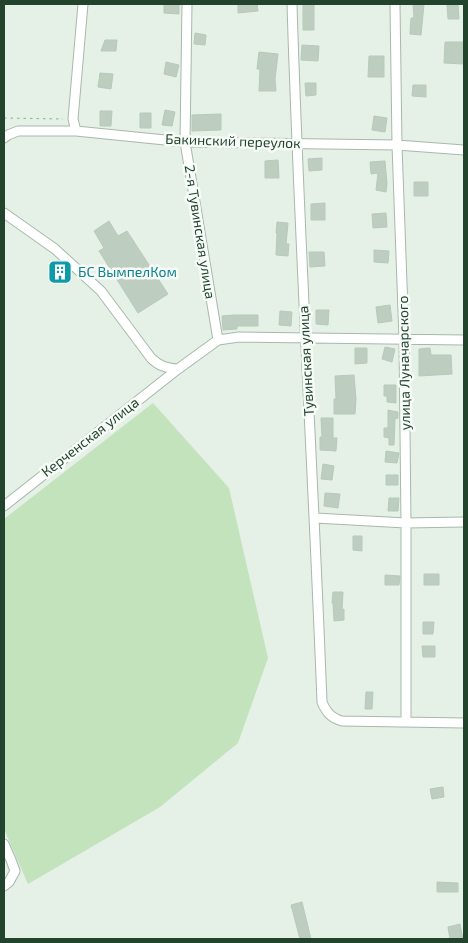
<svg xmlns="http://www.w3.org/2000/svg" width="468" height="943" font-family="'Exo 2',sans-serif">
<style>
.green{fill:#c2e3bc}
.building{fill:#bdcec0;stroke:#b7caba}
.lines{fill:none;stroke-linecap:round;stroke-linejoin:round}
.street-casing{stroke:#a7b9ab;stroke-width:11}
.path{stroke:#82b691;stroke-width:1;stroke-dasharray:2.5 4;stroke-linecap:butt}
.street{stroke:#fff;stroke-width:9}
.labels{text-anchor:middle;stroke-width:5;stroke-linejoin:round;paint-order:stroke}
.street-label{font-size:14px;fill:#22442d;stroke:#f7fbf7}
.culture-label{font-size:14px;fill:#0d838f;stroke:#f7fbf7;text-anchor:start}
</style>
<rect width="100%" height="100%" fill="#e5f0e7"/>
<path class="green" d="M153,403L229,488L268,658L238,743L160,807L28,884L4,829V519Z"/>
<path class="building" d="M164,4H179V14L164,13Z
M238,4H257L258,11L238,13Z
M303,4H314V30H303Z
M413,4H424L421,35L410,34L411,18H414Z
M458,4L459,19H448L447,5Z
M195,33L206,35L205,45L194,44Z
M105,40H117L116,51H101Z
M445,42H464V64L444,63Z
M302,45L319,46L318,61L301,60Z
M259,52L278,54L275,79L276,91H259L260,69H257Z
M369,56H384V77H368Z
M166,62L179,65L176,77L164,74Z
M100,73L113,74L111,89L98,87Z
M305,83H316V95L306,96Z
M413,85H426V97L412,96Z
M165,110L175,112L172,126L162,125Z
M100,111H112L111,126H100Z
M140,113H151V128H140Z
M221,114V130L192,131V115Z
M374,116L387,118L385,132L372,130Z
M322,158V170L309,171L308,159Z
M278,160L279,178H265V161Z
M385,161L387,184L386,192L376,190L378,173L371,174L370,162Z
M414,182H428V196H414Z
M325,203V220H311V204Z
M386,213L387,227L373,228L372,214Z
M109,221L118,236L127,231L168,294L138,313L99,251L104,248L94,231Z
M277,222L288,223L286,244H289L288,256L276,255L277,233H276Z
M374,250L389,251L388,263L374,262Z
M309,252H324L325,266L310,267Z
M390,305L392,321L378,323L376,307Z
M316,310H329L328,325L316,324Z
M280,311L292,312L291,326L279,325Z
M234,315H258V326H237V329L223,330L222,316Z
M385,347L395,349L392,362L382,359Z
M355,348H367V363L355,364Z
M430,348L431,355H451L452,374L419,376V349Z
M354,375L356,399L355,414H334V399H336L335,376Z
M384,385H396V403L387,402V396H384Z
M388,410L398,412V418L395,419L394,445H389V438L384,437V428H388Z
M321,418H333V438H337L336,451L320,450V437H322Z
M386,451L399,453L397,463L385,462Z
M323,464L334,466L332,480L321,479Z
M386,475H398V485H386Z
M325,493L340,494L338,508L324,506Z
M389,498H399L398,511H388Z
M353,536H362V551L353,550Z
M424,574H439V585H424Z
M385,575L400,576L399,585H385Z
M333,592H343L342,610L344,609V620L334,621L333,603H332Z
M423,622H434L433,634H423Z
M422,646H435V657H423Z
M366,692H373L372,709H365Z
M443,787L444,797L432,799L430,789Z
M437,882L458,883V892H437Z
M302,902L311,939H300L291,905Z
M460,924L463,939H450L448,927Z"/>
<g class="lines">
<g class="street-casing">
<path id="street" d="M187,4L185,142L218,340
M292,4C299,237 313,469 322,702C326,712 331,718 342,721L464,723
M395,4L397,145L404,339L406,523V722
M76,131L73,119L83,4
M4,138L8,135L18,131H76L185,142L397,145L464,150
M4,213L55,249L101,291L151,358C159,366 166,368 178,369L218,340L239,337L464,340
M4,506L178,369
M315,518L406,523L464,522
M4,844L11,860L15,871L9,882L4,886"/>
</g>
<path class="path" d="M4,118L63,119"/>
<use href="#street" class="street"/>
</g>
<defs>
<g id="building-square" transform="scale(1.25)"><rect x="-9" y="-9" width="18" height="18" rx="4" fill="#0f9aa8" stroke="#f7fbf7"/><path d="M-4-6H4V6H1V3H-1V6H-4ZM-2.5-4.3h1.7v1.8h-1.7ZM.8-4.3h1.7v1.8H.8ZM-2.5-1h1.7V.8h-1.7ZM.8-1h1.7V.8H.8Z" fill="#fff"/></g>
</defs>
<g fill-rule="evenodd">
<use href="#building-square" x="60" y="272"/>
</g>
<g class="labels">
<g class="street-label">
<text transform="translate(233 141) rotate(2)" y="5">Бакинский переулок</text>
<text transform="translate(200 232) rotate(81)" y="5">2-я Тувинская улица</text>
<text transform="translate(306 361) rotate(-93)" y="5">Тувинская улица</text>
<text transform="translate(404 363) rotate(-91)" y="5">улица Луначарского</text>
<text transform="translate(90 437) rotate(-38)" y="5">Керченская улица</text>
</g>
<g class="culture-label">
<text x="78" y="277">БС ВымпелКом</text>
</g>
</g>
<rect width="468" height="943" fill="none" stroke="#22442d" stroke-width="10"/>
</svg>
